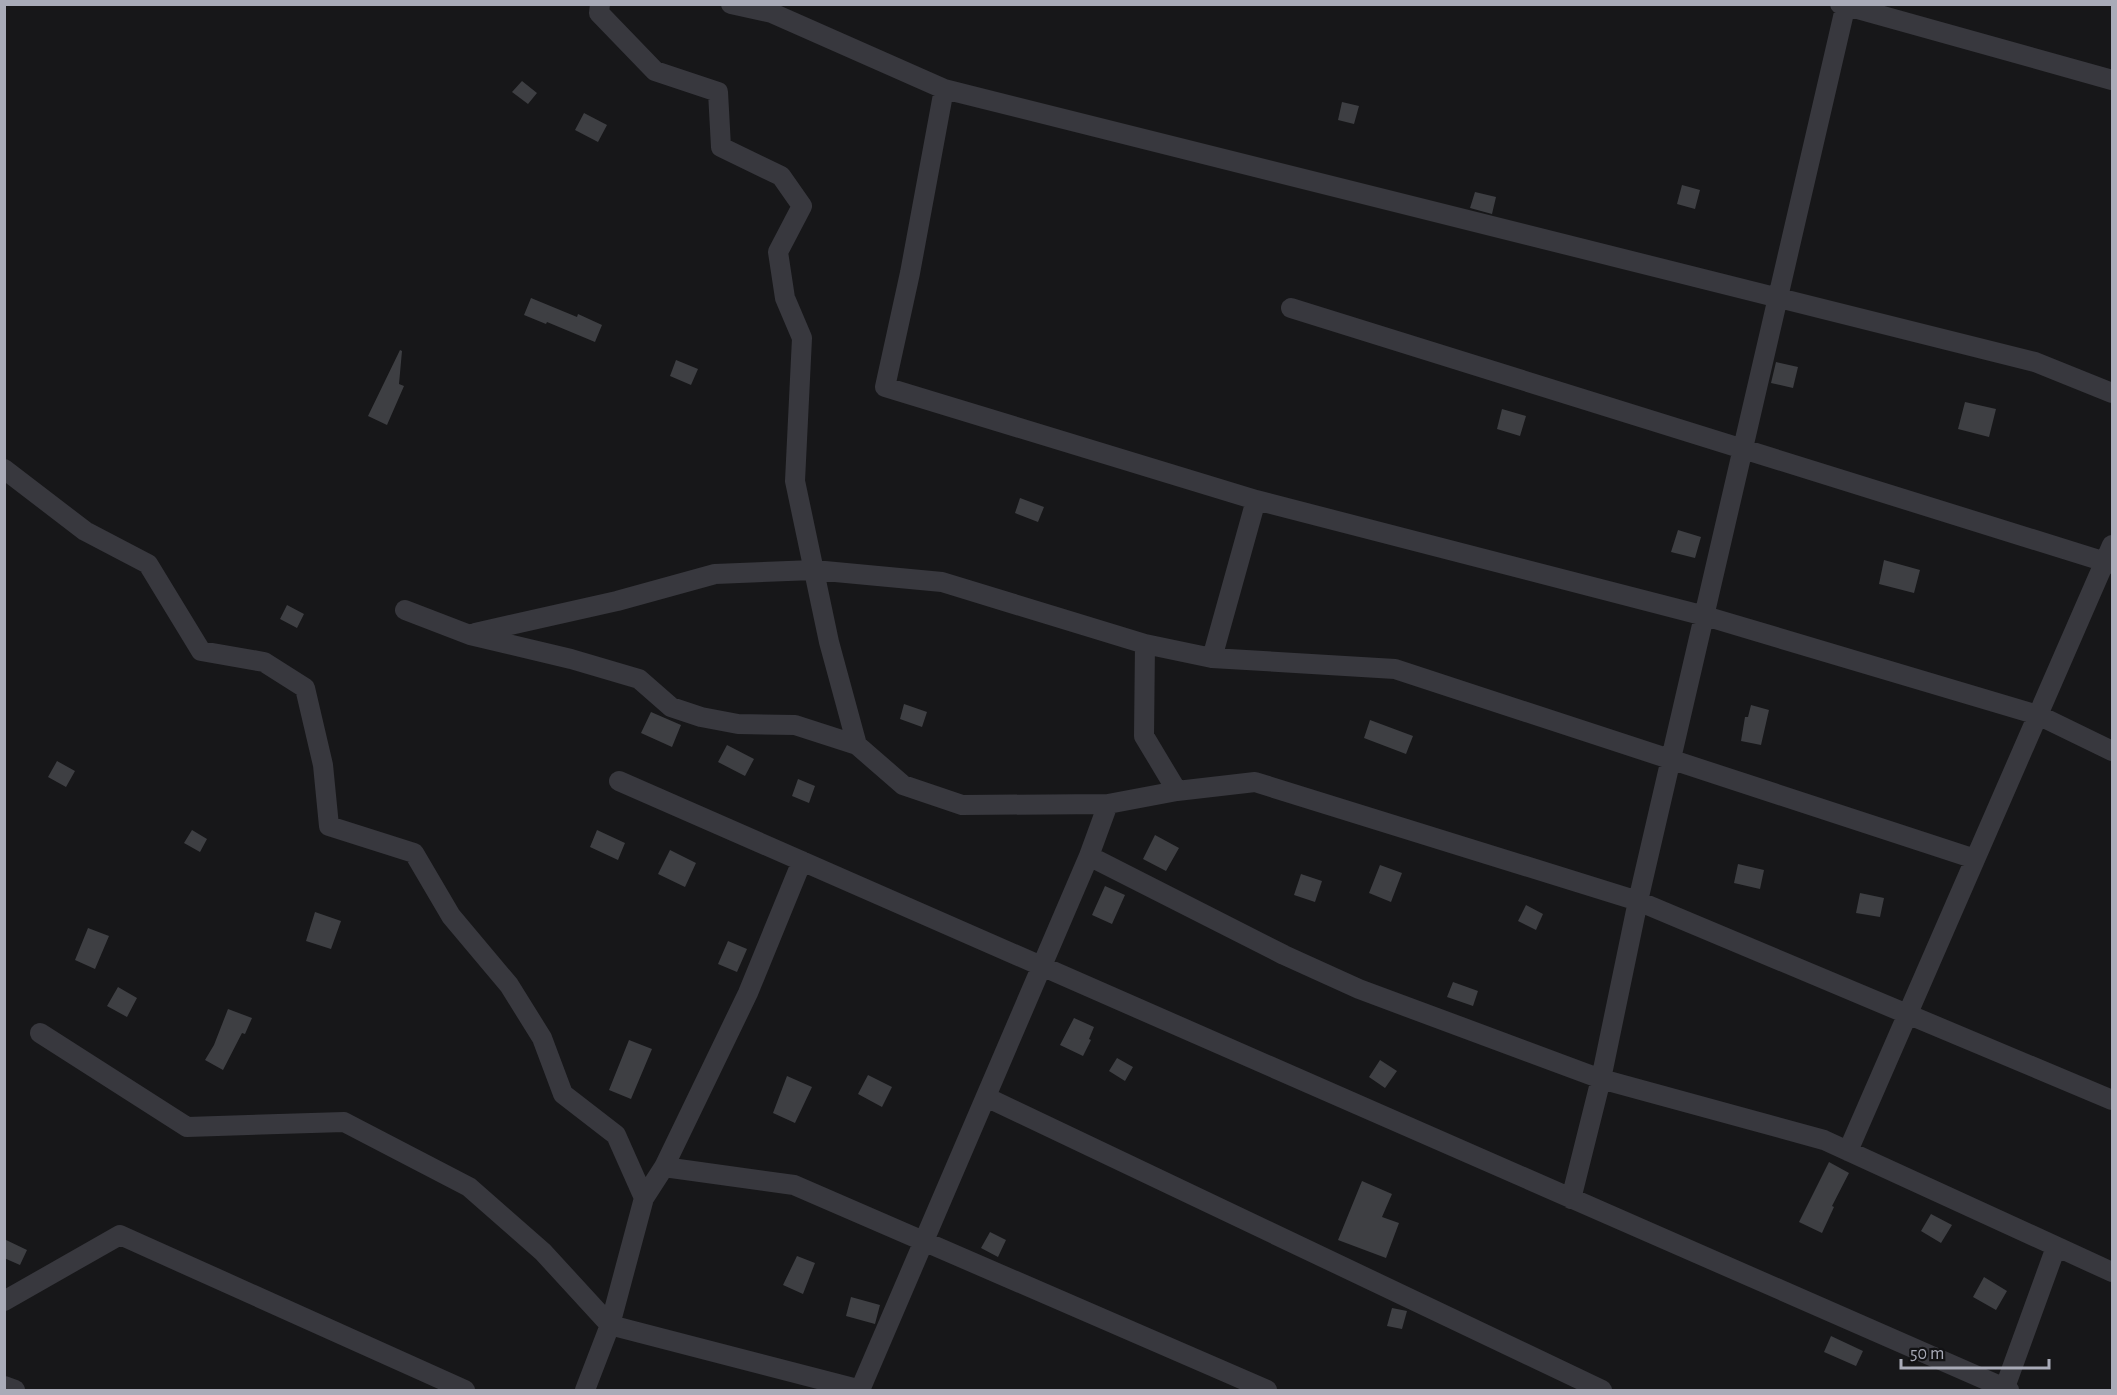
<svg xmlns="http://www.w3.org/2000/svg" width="2117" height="1395" font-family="'Alegreya Sans',sans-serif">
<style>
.building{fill:#3e3f43}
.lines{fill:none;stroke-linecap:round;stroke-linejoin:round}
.minor{stroke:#38383e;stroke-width:20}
</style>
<rect width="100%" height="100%" fill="#171719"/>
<path class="building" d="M522,81L537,93L528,104L512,92Z
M1342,102L1359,106L1354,124L1338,120Z
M584,113L607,125L598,142L575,130Z
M1682,185L1700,190L1695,209L1677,204Z
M1475,192L1496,197L1492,214L1470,208Z
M531,298L577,317L578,314L602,325L595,342L547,322L546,324L524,315Z
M400,350L402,351L399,384L404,386L387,425L368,416Z
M676,360L698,369L691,385L670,376Z
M1776,362L1798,367L1793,388L1771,383Z
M1965,402L1996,409L1989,437L1958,429Z
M1502,409L1526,416L1520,436L1497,429Z
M1020,498L1044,507L1038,522L1015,513Z
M1678,530L1701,537L1695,558L1671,552Z
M1884,560L1920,570L1914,593L1879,584Z
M287,605L304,614L297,628L280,619Z
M904,704L927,712L922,727L900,719Z
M1751,705L1769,710L1761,745L1741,741L1745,717H1748Z
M651,712L681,725L672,747L641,733Z
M1370,720L1413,736L1406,754L1364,738Z
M727,745L754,759L745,776L718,762Z
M57,761L75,771L66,787L48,777Z
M798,779L815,786L809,803L792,796Z
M192,830L207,839L200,852L184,843Z
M597,830L625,843L618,860L590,847Z
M1155,835L1179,848L1166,871L1143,859Z
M670,850L696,863L685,887L658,874Z
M1738,864L1764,870L1760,889L1734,883Z
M1380,865L1402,873L1391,902L1369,893Z
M1301,874L1322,881L1315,902L1294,895Z
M1105,886L1125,895L1112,924L1092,915Z
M1860,893L1884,898L1880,917L1856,913Z
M1526,905L1543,914L1536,930L1518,921Z
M315,912L341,921L331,949L306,941Z
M88,928L109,936L95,969L75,960Z
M728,941L747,949L737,972L718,964Z
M1453,982L1478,991L1473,1006L1447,997Z
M118,987L137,998L127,1017L107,1006Z
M228,1009L252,1018L245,1034L242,1033L223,1070L205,1060L214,1045Z
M1074,1018L1094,1027L1089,1039L1091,1040L1083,1056L1060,1045Z
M629,1040L652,1049L631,1099L609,1090Z
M1117,1058L1133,1067L1125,1081L1109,1071Z
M1380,1060L1397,1071L1385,1088L1369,1077Z
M868,1075L892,1087L882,1107L858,1094Z
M787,1076L812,1087L795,1123L773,1113Z
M1829,1162L1849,1173L1832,1206L1834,1207L1822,1233L1799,1222Z
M1362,1181L1392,1194L1382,1217L1399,1223L1386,1258L1338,1240Z
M1931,1214L1952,1225L1941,1243L1921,1231Z
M990,1232L1006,1240L998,1257L981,1248Z
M4,1239L27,1250L20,1265L4,1258Z
M797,1256L815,1263L803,1294L783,1285Z
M1984,1277L2007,1291L1996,1310L1973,1297Z
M851,1297L880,1305L875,1324L846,1316Z
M1392,1308L1407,1311L1402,1329L1387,1326Z
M1831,1336L1863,1351L1856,1366L1824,1352Z"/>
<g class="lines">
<path class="minor" d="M600,4L599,13L655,71L718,92L721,147L781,176L802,206L778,252L785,298L802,338L795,481L829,642L857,745
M731,4L772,13L944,89L2035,362L2112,393
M1840,4L2112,80
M944,89L910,273L885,387L1256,500L1705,616L2038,715L2112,751
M1291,308L2112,564
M4,469L85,531L148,564L201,651L264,662L305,688L323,765L329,826L414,853L451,916L509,985L542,1038L563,1094L616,1135L644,1198
M405,610L470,635L571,659L639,679L671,707L701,717L738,724L795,725L857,745L903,785L962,805L1108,804L1177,791L1255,782L1638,901L2112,1100
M475,633L617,601L715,574L814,570L942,582L1145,644
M1212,658L1256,500
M619,781L2009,1390
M1177,791L1144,736L1145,644L1212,658L1395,669L1975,859
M1089,856L1284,955L1359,989L1601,1079L1824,1140L2112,1272
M40,1033L187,1127L344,1122L469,1187L543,1252L610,1325L861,1390
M986,1097L1602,1390
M1848,1151L2112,545
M664,1167L794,1185L1267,1390
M1571,1199L1601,1079L1638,901L1846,4
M4,1301L120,1235L465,1390
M4,1386L15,1390
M585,1390L610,1325L644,1198L664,1167L748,993L802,861
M860,1390L1089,856L1108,804
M2004,1390L2056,1247"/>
</g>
<rect width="2117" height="1395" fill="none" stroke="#a9abb8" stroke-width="12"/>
<path d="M1901 1359v9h148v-9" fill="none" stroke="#a9abb8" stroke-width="3"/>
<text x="1910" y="1359" font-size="18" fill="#a9abb8" stroke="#121214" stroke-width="4.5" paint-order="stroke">50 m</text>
</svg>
